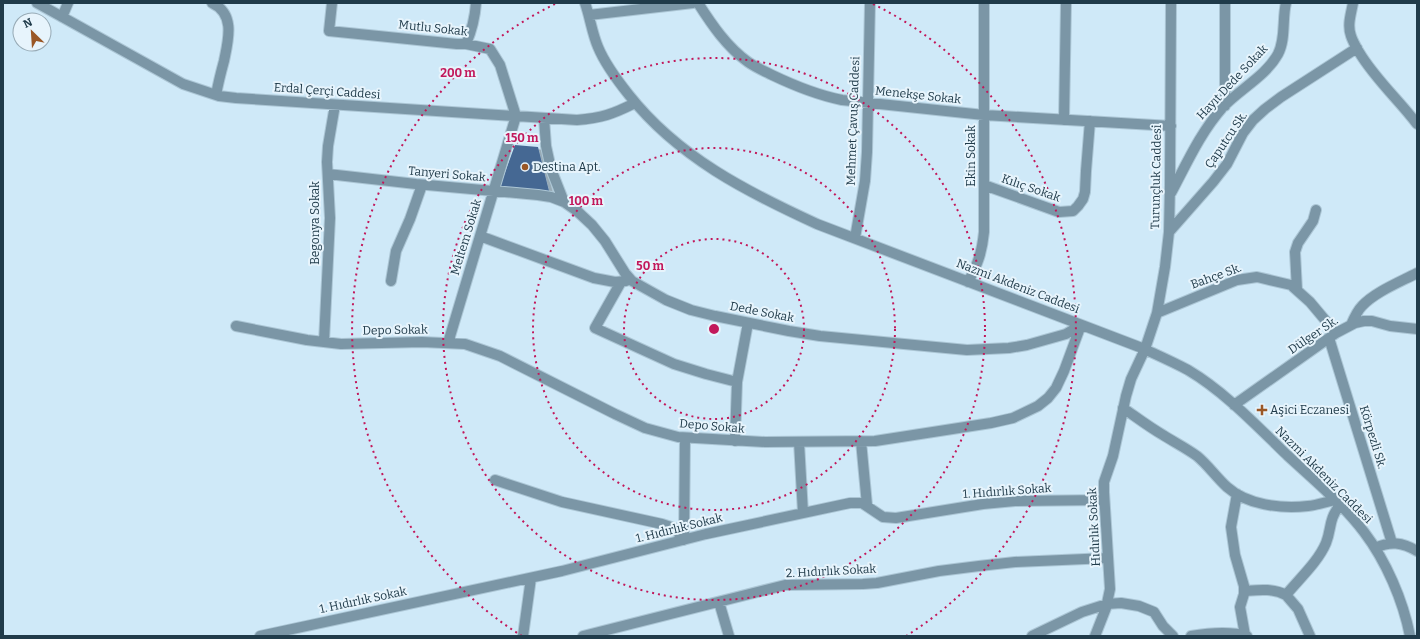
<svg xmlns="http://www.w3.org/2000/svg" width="1420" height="639" font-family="Bitter,serif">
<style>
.building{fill:#456893;filter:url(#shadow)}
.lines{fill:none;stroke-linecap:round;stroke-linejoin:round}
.minor-casing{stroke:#acc6d5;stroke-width:12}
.minor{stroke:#7b96a6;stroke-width:10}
.ring{fill:none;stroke:#c2185b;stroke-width:2;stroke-dasharray:2 4}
.poi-dot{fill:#9a5726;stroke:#e7f4fc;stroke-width:1.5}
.labels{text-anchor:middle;stroke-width:4;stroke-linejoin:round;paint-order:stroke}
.street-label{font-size:12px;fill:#203b4a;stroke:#e7f4fc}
.poi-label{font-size:12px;fill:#203b4a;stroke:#e7f4fc;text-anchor:start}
.centre{fill:#c2185b;stroke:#e7f4fc;stroke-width:2}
.ring-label{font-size:12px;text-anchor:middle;font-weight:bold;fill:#c2185b;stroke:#e7f4fc;stroke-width:4;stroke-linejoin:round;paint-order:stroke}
</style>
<defs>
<filter id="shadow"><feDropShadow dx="4.5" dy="2.5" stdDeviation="0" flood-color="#0004"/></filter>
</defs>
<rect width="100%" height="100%" fill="#cfe9f8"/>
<path class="building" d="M515,145L538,147L549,191L500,186Z"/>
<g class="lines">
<g class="minor-casing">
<path id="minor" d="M37,3L183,84L219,96L236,98L577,120C602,118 613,114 635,103
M212,3C236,14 228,41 224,61C221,72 218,84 216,95
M332,3L329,31L457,44H466L490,49L500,65L516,116L448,343
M585,3C590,17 592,33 598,47C605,64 617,80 629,95C678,157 747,192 817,224L1142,348C1157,355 1173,362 1188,370C1225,392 1256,425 1287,455C1313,479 1342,503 1364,532C1386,561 1403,600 1410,636
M698,3C712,25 727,47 748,62C755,67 764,71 772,75C795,86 817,95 842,100L984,115L1171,126
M1353,3C1351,14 1347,25 1351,36C1353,42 1356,47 1359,52C1375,79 1399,100 1417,124
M589,15L693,3
M62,17L68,3
M466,44C472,30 475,18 476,3
M1225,106V3
M544,118L546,146L551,169L564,202L577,211L592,225L605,241L625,273L632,281L666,300L691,310L715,316L789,331L820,336L967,350L1009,348L1027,345L1066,334L1081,325
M1064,120L1066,3
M328,174L416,184L538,195L551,197L564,202
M984,185L1059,212L1073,211L1078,206L1083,199L1085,192L1086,171L1090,121
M1171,193C1187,163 1200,133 1223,107C1240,89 1266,76 1278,54C1286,39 1282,19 1286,3
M1169,232L1213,182L1227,164L1243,133L1253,120L1265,109L1281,97L1357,48
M480,236L594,278L615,282L626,281
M855,238L865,181L867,152L870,3
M391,281L396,251L410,219L422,185
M621,282L595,328L674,364L706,374L737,382
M968,282C978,264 982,252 984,232V3
M1297,290L1295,252L1298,243L1313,221L1316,210
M1157,313L1237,280L1257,277L1291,285L1310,302L1336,333
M1351,325C1354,318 1357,311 1362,306C1375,292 1400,282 1417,273
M236,326L307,340L341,344L422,342L465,344L500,356L615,414L645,428L678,437L765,442L875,441L991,423L1013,418L1038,406L1048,398L1056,388L1064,371L1081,325
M1329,338L1392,543
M324,342L330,218L327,162L328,146L335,105
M1234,405L1336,333L1355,323L1364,321H1372L1390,326L1417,329
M1123,408C1136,417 1149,427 1163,435C1174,442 1186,448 1197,456C1208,465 1216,477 1227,487C1247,505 1281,509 1308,506C1317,505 1326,502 1335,500
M735,441L737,382L748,323
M861,441L867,505
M799,442L803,513
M495,480L562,502L662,524L674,528L684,540
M1237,494L1231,527L1235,555L1244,586V594L1240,607L1245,635
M684,540L685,438
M1375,548C1390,541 1402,542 1417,551
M1244,591C1258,590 1273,588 1286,595
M719,602L729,636
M260,636L562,571L706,534L850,503H862L883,517L896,518L983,504L1015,501L1104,500
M523,636L531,578
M583,636L785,585L863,584L877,583L939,571L979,566L1015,562L1108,558
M1032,636L1082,612L1107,604L1121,603L1139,606L1154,612L1163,626L1173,636
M1095,636L1106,608L1110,589L1104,492V482L1113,456L1126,396L1131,379L1145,349L1157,313L1165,267L1169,232L1170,184L1171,3
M1191,636C1208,633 1230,631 1247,636
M1310,636L1298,609L1286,595C1299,579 1318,562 1326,543C1332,528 1328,520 1340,505"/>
</g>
<use href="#minor" class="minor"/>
</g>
<g class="ring">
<circle cx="714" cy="329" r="90"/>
<circle cx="714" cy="329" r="181"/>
<circle cx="714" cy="329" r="271"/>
<path d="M522 636A362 362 0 0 1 555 4M873 4A362 362 0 0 1 906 636"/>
</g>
<g class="poi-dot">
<circle cx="525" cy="167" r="4"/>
<path d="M1260 404h4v4h4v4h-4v4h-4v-4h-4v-4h4z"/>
</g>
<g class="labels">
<g class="street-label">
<text transform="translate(433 28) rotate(6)" y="4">Mutlu Sokak</text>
<text transform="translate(1232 82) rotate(-47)" y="4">Hayıt Dede Sokak</text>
<text transform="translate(327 91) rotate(4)" y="4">Erdal Çerçi Caddesi</text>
<text transform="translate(918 95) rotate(6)" y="4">Menekşe Sokak</text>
<text transform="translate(853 121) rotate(-88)" y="4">Mehmet Çavuş Caddesi</text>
<text transform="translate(1226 140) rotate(-56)" y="4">Çaputcu Sk.</text>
<text transform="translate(971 156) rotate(-90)" y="4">Ekin Sokak</text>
<text transform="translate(447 174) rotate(5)" y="4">Tanyeri Sokak</text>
<text transform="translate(1156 177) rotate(-89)" y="4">Turunçluk Caddesi</text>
<text transform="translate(1031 188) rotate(19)" y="4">Kılıç Sokak</text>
<text transform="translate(315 223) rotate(-90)" y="4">Begonya Sokak</text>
<text transform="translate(466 237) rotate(-73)" y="4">Meltem Sokak</text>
<text transform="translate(1216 276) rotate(-20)" y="4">Bahçe Sk.</text>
<text transform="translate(1018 286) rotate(21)" y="4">Nazmi Akdeniz Caddesi</text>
<text transform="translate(762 312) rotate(11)" y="4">Dede Sokak</text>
<text transform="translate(395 330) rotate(-1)" y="4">Depo Sokak</text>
<text transform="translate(1313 335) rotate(-34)" y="4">Dülger Sk.</text>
<text transform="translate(712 426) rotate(5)" y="4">Depo Sokak</text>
<text transform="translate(1373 437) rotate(73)" y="4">Körpezli Sk.</text>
<text transform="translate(1324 475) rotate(45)" y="4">Nazmi Akdeniz Caddesi</text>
<text transform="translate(1007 491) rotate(-4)" y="4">1. Hıdırlık Sokak</text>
<text transform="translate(1094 527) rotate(-93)" y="4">Hıdırlık Sokak</text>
<text transform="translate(679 528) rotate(-14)" y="4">1. Hıdırlık Sokak</text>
<text transform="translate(831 571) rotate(-3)" y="4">2. Hıdırlık Sokak</text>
<text transform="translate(363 600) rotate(-12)" y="4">1. Hıdırlık Sokak</text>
</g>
<g class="poi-label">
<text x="533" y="171">Destina Apt.</text>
<text x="1270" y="414">Aşici Eczanesi</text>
</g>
</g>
<circle cx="714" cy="329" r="6" class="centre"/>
<g class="ring-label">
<text x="458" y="77">200 m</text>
<text x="522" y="142">150 m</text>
<text x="586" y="205">100 m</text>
<text x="650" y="270">50 m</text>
</g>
<rect width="1420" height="639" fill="none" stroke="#203b4a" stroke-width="8"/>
<g transform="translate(32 32) rotate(335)"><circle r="19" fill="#e7f4fc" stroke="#97aab5"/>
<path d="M0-3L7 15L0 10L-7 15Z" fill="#9a5726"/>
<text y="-6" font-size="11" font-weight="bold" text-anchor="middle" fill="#203b4a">N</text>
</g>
</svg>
